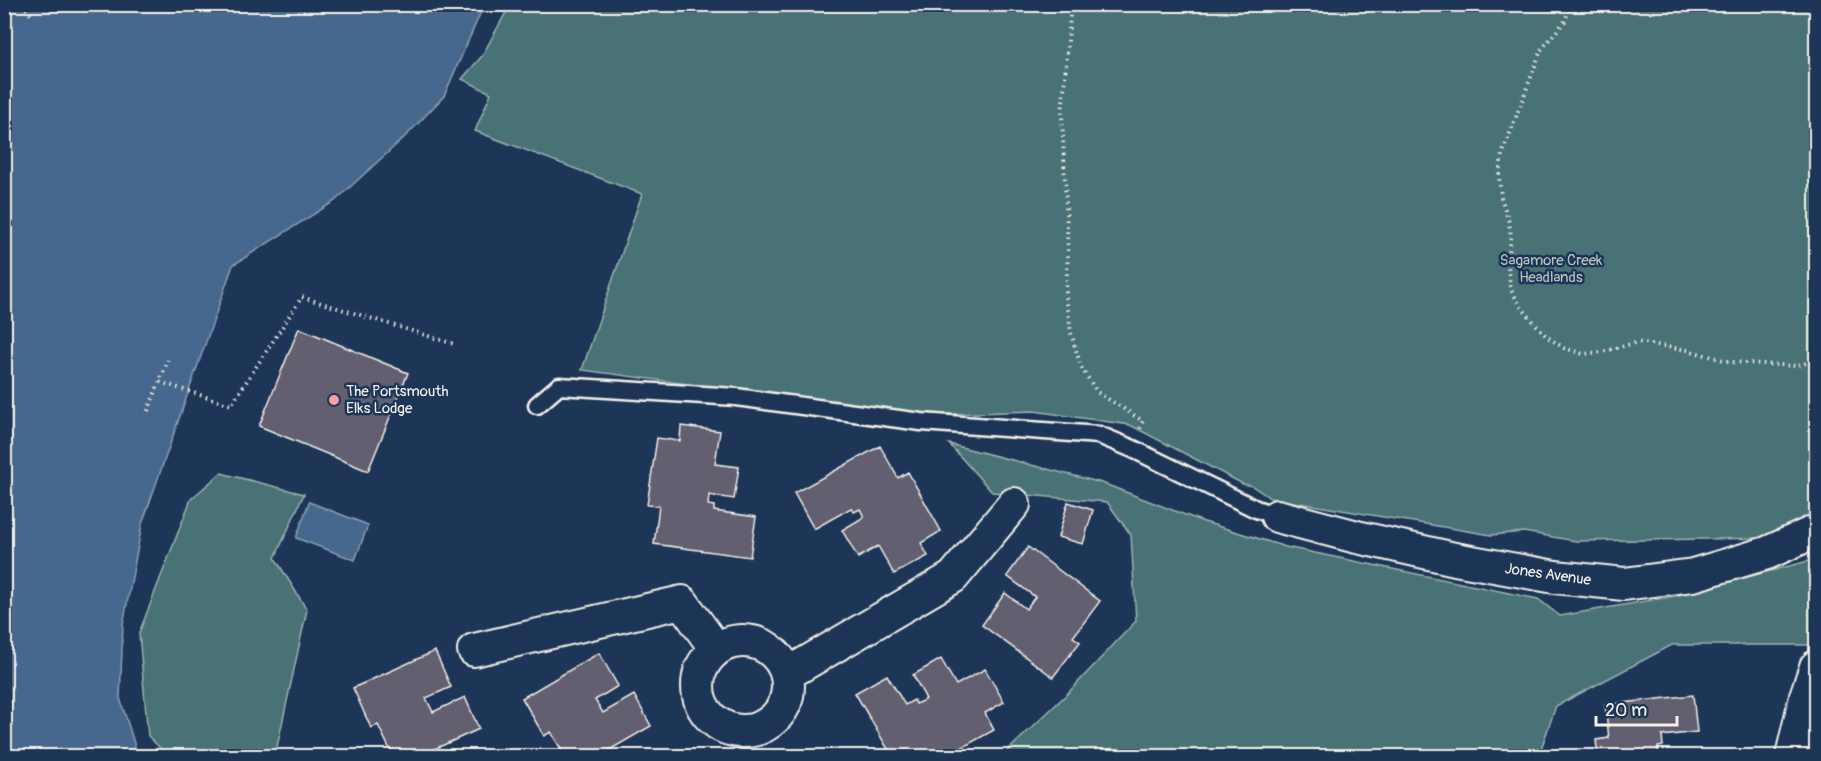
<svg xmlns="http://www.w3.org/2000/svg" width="1821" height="761" font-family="Pangolin,sans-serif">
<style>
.green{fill:#4a7276;stroke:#9fb2af;stroke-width:1.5}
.water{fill:#47688e;stroke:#8c9fb2;stroke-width:1.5}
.building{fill:#625e6f;stroke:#f4f1e8;stroke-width:1.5}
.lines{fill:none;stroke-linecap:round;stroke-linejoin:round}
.lane-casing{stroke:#f4f1e8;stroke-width:21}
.street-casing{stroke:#f4f1e8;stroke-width:36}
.path{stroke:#f4f1e8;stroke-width:4;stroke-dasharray:1.5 4.5;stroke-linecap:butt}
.lane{stroke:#1d3557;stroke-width:16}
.street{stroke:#1d3557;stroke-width:32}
.poi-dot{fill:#ff9aa2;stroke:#1d3557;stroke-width:2}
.labels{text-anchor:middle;stroke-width:5;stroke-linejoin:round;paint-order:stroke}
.park-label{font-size:15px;fill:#b8c5c0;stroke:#1d3557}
.poi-label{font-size:15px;fill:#f4f1e8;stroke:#1d3557;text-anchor:start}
.street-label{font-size:15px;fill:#f4f1e8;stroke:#1d3557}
</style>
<rect width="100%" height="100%" fill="#1d3557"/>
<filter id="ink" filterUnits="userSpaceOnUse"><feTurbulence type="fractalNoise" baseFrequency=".0167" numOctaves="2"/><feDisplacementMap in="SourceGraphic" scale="12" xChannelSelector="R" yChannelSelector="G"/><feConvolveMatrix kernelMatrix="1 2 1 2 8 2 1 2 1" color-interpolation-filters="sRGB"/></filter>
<g filter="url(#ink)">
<path class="green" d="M510,5H1816V517L1773,538L1576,541L1524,532L1491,535L1270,498L1252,486L1243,484L1130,425L1034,411L922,415L582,370L642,194L475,131L491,93L462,79L482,56Z
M949,444L1102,483L1201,521L1286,547L1538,599L1560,616L1675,596L1816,559V638L1810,645H1672L1556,706L1542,746L1541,756H1002L1066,695L1136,621L1131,535L1107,502L992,492Z
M221,473L304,494L275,558L307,610L275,756H168L148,736L139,633L191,499Z"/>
<path class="water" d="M4,5H484L444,96L408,134L335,201L233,265L142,524L123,625L120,698L138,756H5Z
M309,502L368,525L355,560L296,538Z"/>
<path class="building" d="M299,328L408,373L368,471L259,426Z
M681,426L720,431L715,464L739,467L734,499L709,495L708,505L714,506V511L756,517L750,557L654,544L659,506L647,505L657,438L680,441Z
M880,446L898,478L908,472L941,531L921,543L928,556L894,574L878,546L858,558L842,530L864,517L860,509L854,512L851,508L814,529L794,493Z
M1068,502L1093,510L1083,544L1058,537Z
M1028,547L1100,601L1073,637L1080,642L1053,677L982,625L1005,593L1026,609L1035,597L1007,576Z
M435,651L451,687L426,698L433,712L465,697L479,729L419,756H393L378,725L371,728L353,688Z
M599,653L618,686L595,700L603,713L634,695L651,726L599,756H565L551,732L544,736L522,698Z
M941,659L956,685L985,669L1004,702L985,713L994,730L947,756H930L929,753L922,756H892L855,693L887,675L905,705L914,700L916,704L926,699L913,675Z
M1693,695L1697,732L1662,736L1663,746L1658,747L1659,756H1598L1596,740L1609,738L1605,705Z"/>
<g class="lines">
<g class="lane-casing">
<path id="lane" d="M537,405L559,386L736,397L921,422L1099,435L1133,449L1256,509L1277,516"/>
</g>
<g class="street-casing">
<path id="street" d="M1277,516L1357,537L1455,559L1555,577L1624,584L1693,575L1767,553L1816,531
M698 686a45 45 0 1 1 90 0a45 45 0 1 1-90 0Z
M474,650L682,602L716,649
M787,674L953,577L1014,504
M1792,756L1806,696L1816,667"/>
</g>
<path class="path" d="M22,4L31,15
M1071,4L1062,115L1068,250L1066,297L1071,333L1081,367L1097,392L1143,421L1140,429
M1571,4L1565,21L1541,50L1502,155L1499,176L1501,197L1509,222L1511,237L1508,264L1510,288L1521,307L1546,336L1564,348L1583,354L1602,352L1638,342L1687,350L1731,362L1797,366L1816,360
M160,382L231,405L302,297L454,344
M148,411L168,360"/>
<use href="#lane" class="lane"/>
<use href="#street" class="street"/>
</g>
</g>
<circle class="poi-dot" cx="334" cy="400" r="6"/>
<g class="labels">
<g class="park-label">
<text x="1551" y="265">Sagamore Creek<tspan x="1551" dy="17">Headlands</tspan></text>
</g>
<g class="poi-label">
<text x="346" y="396">The Portsmouth<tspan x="346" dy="17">Elks Lodge</tspan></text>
</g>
<g class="street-label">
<text transform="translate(1548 574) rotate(8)" y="5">Jones Avenue</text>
</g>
</g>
<rect width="1821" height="761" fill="none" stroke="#1d3557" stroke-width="24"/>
<rect x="12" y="12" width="1797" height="737" fill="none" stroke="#f4f1e8" stroke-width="2" filter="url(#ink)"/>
<path d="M1596 716v9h81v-9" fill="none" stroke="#f4f1e8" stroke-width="3"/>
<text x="1605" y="716" font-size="18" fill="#f4f1e8" stroke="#1d3557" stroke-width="4.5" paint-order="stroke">20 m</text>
</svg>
